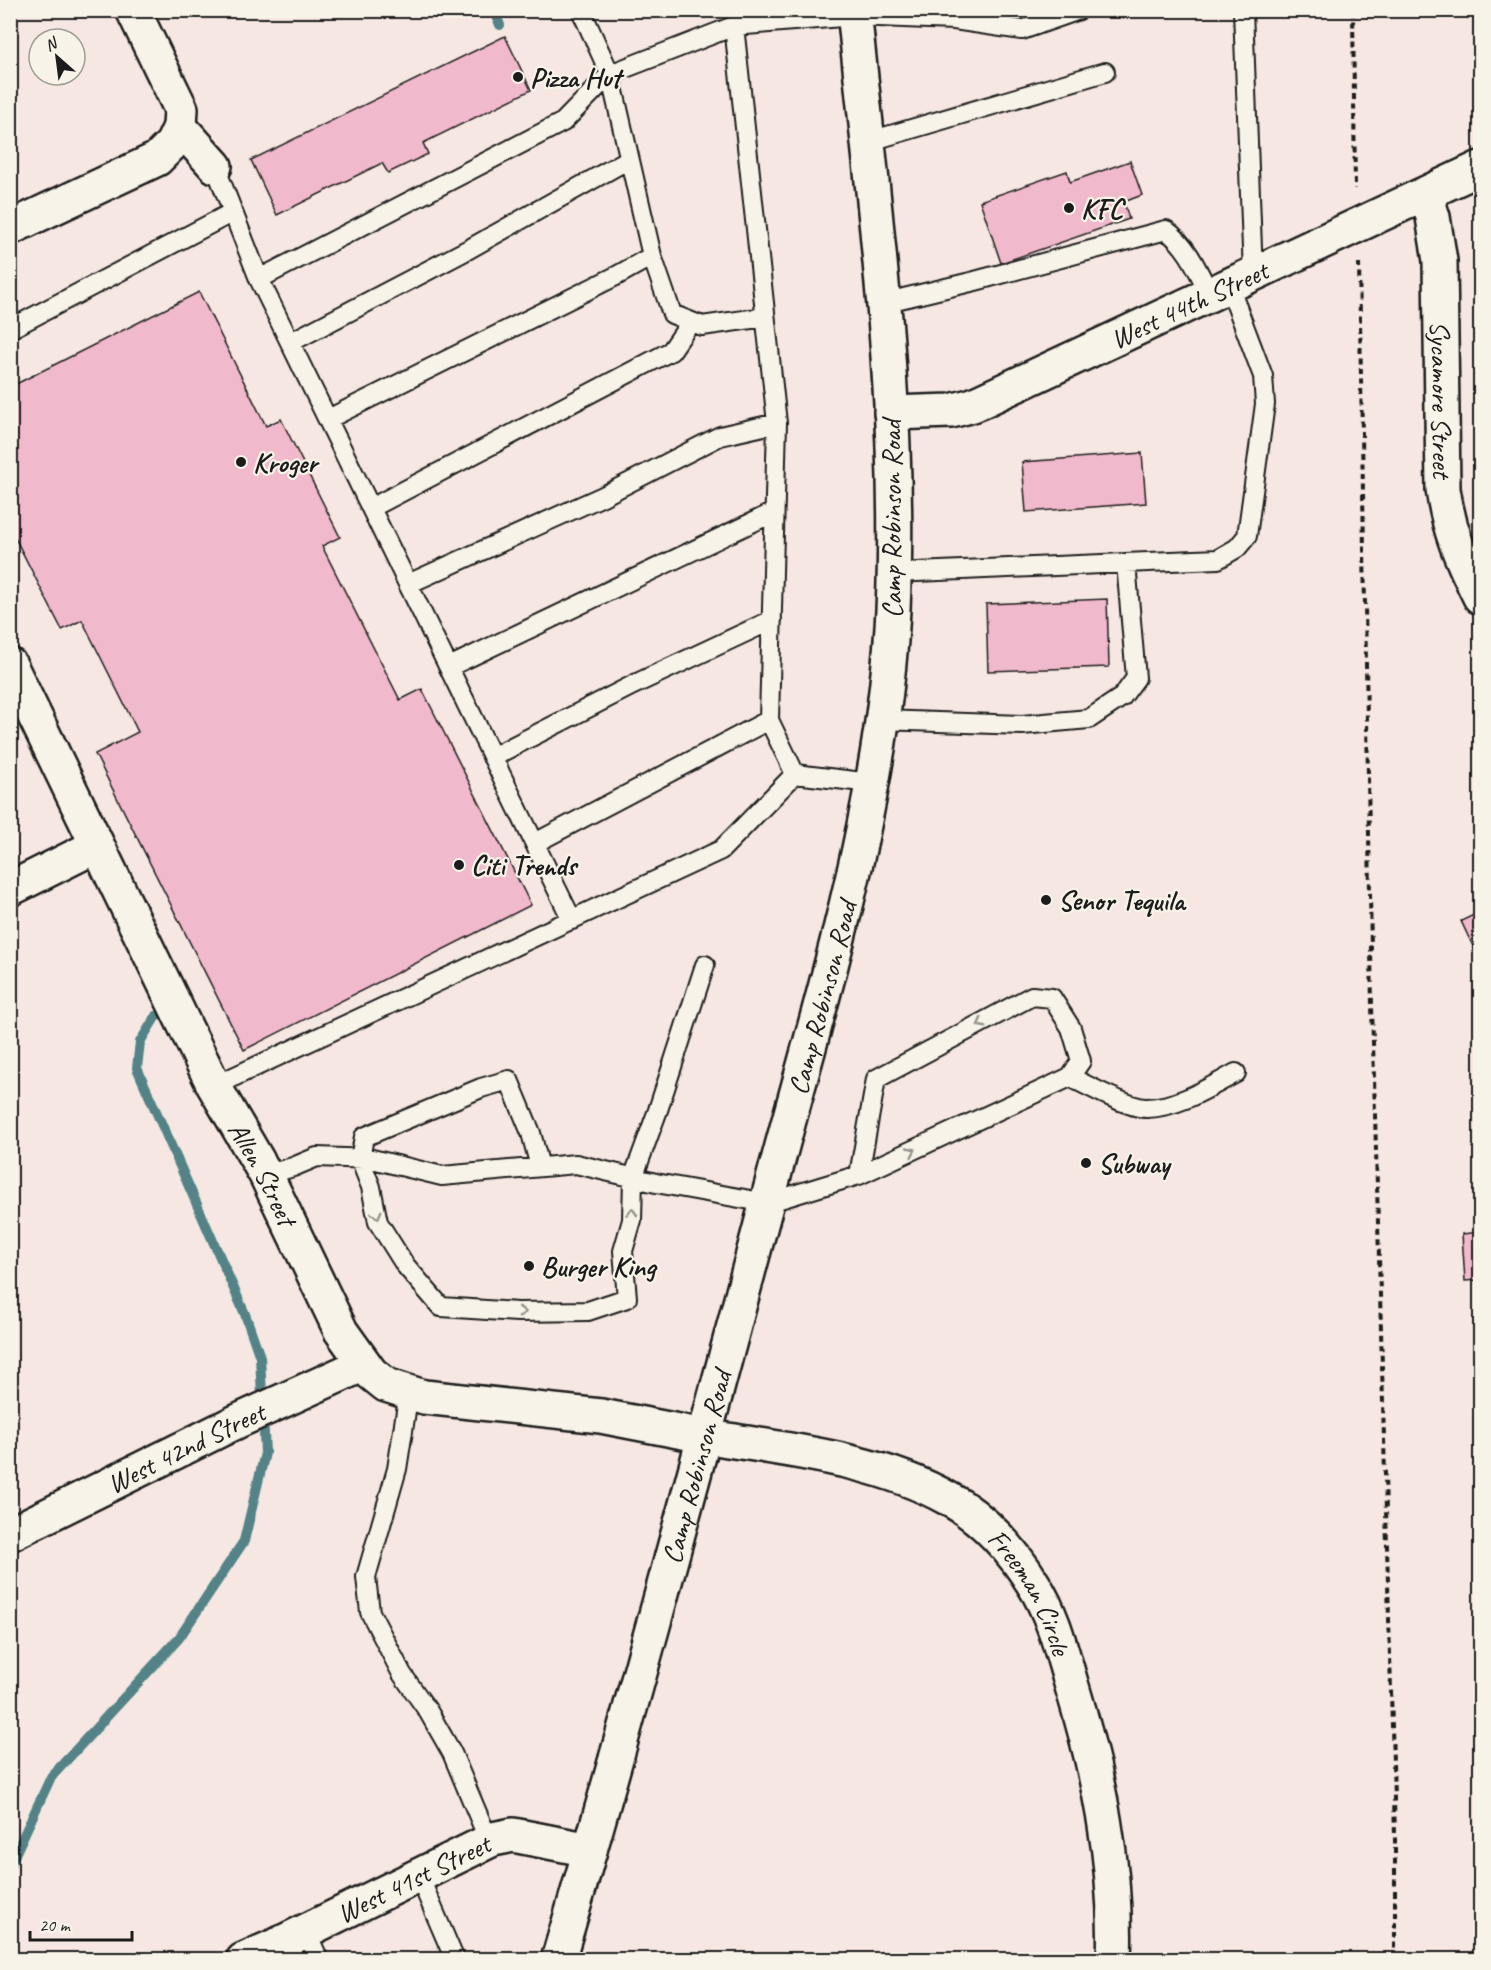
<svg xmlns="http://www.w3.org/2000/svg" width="1491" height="1970" font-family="Caveat,sans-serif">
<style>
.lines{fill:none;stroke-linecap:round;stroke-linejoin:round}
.stream{stroke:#538387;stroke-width:10}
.building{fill:#f1b9cc;stroke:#1c1c1c;stroke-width:1.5}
.service-casing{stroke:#1c1c1c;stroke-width:22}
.minor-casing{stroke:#1c1c1c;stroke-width:38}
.tertiary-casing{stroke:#1c1c1c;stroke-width:38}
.secondary-casing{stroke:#1c1c1c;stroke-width:38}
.path{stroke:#1c1c1c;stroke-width:4;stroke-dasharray:6 4.5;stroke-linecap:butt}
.service{stroke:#f7f3e8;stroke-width:18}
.minor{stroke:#f7f3e8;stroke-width:33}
.tertiary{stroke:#f7f3e8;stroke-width:33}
.secondary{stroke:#f7f3e8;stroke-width:33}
.oneway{stroke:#94928c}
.poi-dot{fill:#1c1c1c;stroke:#f7f3e8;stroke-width:2}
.labels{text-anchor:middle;stroke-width:4.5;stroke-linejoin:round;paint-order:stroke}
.poi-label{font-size:28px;font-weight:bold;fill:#1c1c1c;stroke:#f7f3e8;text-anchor:start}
.street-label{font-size:28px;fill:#1c1c1c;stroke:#f7f3e8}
</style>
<rect width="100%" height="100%" fill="#f6e7e2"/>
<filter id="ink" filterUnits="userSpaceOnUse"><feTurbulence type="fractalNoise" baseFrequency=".0167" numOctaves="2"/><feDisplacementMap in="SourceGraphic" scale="12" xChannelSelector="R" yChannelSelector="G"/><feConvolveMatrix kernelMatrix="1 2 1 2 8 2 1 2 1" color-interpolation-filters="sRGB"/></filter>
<g filter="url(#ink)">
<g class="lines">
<path class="stream" d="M494,10L500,25
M10,1865L51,1777L179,1638L244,1541L265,1453L260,1357L245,1314L137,1068L140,1042L156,1016"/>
</g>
<path class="building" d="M505,36L531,90L423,143L428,154L388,173L382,163L277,215L251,160Z
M1130,161L1142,195L1124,202L1129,219L1001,263L980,201L1067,171L1070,182Z
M199,292L266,426L281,419L340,537L322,546L400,700L422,689L531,905L244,1050L95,754L138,732L82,620L62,630L10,528V387Z
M1142,453L1146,503L1026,512L1022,462Z
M1107,599L1109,667L988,671L986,604Z
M1480,912V961L1461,921Z
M1480,1232V1280L1465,1281L1462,1234Z"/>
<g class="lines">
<g class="service-casing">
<path id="service" d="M581,10L610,74L734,26
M1243,10L1253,275
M610,74L652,256L672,314L702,326L765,317
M867,142L1105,72
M215,166L259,279L563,122L610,74
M259,279L572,920
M883,303L975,281L1166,230C1188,246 1198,271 1210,295
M10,329L233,212
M291,342L469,249L629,159
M328,419L618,275L652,256
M371,508L671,351L691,322
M894,573L1218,559L1237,548L1247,536L1265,404L1263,376L1229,286
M408,584L603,496L720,436L777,423
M449,667L774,512
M882,720L1022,725L1089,719L1122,697L1136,678L1126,563
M492,757L633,685L772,620
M795,774L769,720L777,423L734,26L854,16L954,20L1022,30L1079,10
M535,843L769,720
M1070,1077C1086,1085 1131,1109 1147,1108C1179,1107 1208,1088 1236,1073
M214,1086L721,850L795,774L871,783
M540,1167L531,1133L509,1080L481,1088L364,1137L360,1159L371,1187L378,1222L405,1265L441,1307L518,1312L588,1311L627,1298L623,1251L632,1220L633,1178L658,1110L705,965
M266,1175L293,1167L317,1157L372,1159L442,1176L576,1164L656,1183L767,1203L859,1175L1070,1077L1081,1061L1071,1028L1052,998L1032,996L876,1079L859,1175
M409,1392L397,1469L366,1577L370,1612L402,1674L428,1711L452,1753L489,1841
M419,1876L455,1960
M306,1931L319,1960"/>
</g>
<g class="minor-casing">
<g id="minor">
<path d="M133,10L181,109L180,127L215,166"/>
<path id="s1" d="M1426,195L1433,217L1440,261L1443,489C1449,532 1461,558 1480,597"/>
<path d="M10,228L157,159L172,144L180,127"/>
<path id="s2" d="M891,413L951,411L973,405L1480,168"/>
<path d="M10,889L96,846"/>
<path id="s3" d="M704,1436C785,1450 877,1458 949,1499C984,1518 1014,1552 1034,1585C1053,1615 1061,1649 1071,1683C1098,1772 1118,1866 1114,1960"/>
<path id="s4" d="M10,1534L238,1421L364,1364"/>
<path id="s5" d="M243,1960L279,1944L493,1839L513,1835L590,1850"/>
</g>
</g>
<g class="tertiary-casing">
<g id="tertiary">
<path id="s6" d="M10,665L214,1086L266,1175L341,1331L371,1373L386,1385L424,1397L601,1416L704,1436"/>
</g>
</g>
<g class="secondary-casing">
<g id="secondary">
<path id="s7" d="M558,1960C634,1703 702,1445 771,1187C821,998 883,807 893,610C902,410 874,209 854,10"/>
</g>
</g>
<path class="path" d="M1353,10L1355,189
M1359,263L1372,1006L1395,1835V1960"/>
<use href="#service" class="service"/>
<use href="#minor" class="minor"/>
<use href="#tertiary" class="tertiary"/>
<use href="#secondary" class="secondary"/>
</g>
<defs><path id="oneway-chevron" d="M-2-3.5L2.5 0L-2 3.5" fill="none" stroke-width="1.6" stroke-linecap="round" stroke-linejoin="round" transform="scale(1.5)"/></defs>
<g class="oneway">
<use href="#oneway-chevron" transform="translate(981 1024) rotate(152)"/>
<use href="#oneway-chevron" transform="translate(912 1151) rotate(-25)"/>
<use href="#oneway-chevron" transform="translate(632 1212) rotate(-87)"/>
<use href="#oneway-chevron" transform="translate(377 1215) rotate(75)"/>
<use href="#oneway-chevron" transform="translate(522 1312) rotate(1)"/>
</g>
</g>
<g class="poi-dot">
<circle cx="518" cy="77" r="6"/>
<circle cx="1069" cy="208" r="6"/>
<circle cx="241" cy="462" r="6"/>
<circle cx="459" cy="865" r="6"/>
<circle cx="1046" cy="900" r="6"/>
<circle cx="1086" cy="1163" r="6"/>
<circle cx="529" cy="1266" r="6"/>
</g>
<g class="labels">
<g class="poi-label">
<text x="530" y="87">Pizza Hut</text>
<text x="1081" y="218">KFC</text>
<text x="253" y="472">Kroger</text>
<text x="471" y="875">Citi Trends</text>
<text x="1058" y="910">Senor Tequila</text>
<text x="1098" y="1173">Subway</text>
<text x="541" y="1276">Burger King</text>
</g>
<g class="street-label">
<text dy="10" stroke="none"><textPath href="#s2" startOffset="321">West 44th Street</textPath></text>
<text dy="10" stroke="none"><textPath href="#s1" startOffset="206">Sycamore Street</textPath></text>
<text transform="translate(891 519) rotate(-90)" y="10">Camp Robinson Road</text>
<text dy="10" stroke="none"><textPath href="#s7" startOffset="998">Camp Robinson Road</textPath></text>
<text dy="10" stroke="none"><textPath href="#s6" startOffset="568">Allen Street</textPath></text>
<text dy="10" stroke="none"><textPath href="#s4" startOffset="196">West 42nd Street</textPath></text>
<text dy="10" stroke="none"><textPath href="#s7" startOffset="512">Camp Robinson Road</textPath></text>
<text dy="10" stroke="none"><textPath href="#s3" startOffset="381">Freeman Circle</textPath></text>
<text dy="10" stroke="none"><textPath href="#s5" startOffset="189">West 41st Street</textPath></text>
</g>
</g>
<rect width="1491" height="1970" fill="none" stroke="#f7f3e8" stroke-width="36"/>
<rect x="18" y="18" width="1455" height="1934" fill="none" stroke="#1c1c1c" stroke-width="2" filter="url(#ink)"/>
<g transform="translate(57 57) rotate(332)"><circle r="28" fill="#f7f3e8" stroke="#9f9d96" stroke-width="1.5"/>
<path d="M0-4.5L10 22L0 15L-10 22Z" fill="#1c1c1c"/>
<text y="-9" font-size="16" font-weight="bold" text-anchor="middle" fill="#1c1c1c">N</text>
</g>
<path d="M30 1931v9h102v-9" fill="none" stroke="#1c1c1c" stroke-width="3"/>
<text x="39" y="1931" font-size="18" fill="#1c1c1c" stroke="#f7f3e8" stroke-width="4.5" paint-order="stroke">20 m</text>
</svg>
